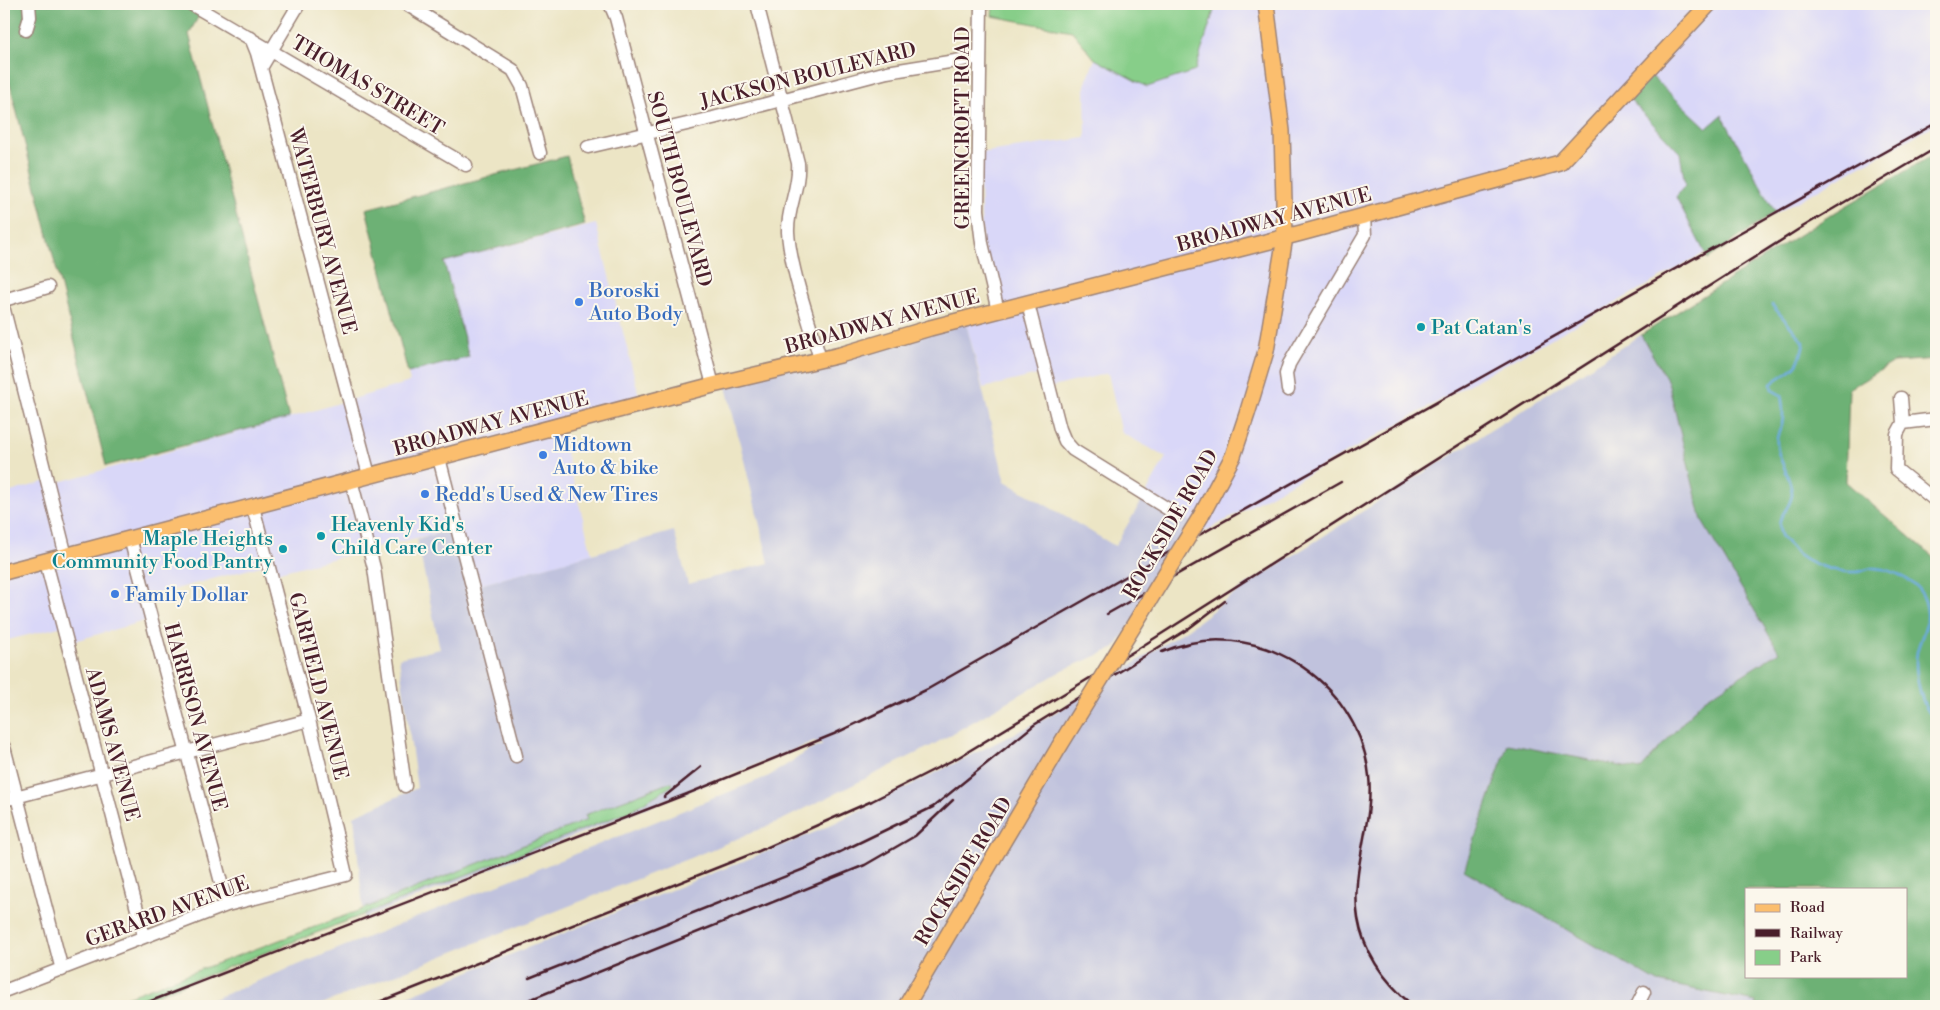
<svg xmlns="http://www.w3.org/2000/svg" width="1940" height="1010" font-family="'Libre Bodoni',serif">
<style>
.built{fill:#d9d7f8}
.industrial{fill:#c0c2dd}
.green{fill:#87ce89;stroke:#68765a}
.forest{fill:#6db175;stroke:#5c6850;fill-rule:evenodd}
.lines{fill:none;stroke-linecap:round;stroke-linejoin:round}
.stream{stroke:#6caade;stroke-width:2.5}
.minor-casing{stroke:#9b8278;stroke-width:15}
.major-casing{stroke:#9b8278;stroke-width:18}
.minor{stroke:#fff;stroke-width:12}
.major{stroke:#fbbe6e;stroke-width:15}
.rail{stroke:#4a1f2b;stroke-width:2.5}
.major-bridge-casing{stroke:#9b8278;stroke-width:18;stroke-linecap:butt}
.major-bridge{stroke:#fbbe6e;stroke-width:15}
.shop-dot{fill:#3f7fe0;stroke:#fbf7ec;stroke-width:2}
.culture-dot{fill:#0f9aa8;stroke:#fbf7ec;stroke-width:2}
.labels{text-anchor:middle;stroke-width:4;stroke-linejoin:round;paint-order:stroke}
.street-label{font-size:20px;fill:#4a1f2b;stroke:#fbf7ec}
.shop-label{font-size:20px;fill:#366cbe;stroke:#fbf7ec;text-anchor:start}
.culture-label{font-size:20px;fill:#0d838f;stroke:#fbf7ec;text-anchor:start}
</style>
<rect width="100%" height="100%" fill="#fbf7ec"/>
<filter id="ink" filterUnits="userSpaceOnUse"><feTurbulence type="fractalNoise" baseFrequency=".02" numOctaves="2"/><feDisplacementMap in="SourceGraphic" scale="10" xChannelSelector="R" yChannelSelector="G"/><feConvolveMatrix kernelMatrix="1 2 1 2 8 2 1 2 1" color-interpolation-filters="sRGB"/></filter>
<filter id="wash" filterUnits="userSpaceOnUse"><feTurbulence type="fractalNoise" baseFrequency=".0096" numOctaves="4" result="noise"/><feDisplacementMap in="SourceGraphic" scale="20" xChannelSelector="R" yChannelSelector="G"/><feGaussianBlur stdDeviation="1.12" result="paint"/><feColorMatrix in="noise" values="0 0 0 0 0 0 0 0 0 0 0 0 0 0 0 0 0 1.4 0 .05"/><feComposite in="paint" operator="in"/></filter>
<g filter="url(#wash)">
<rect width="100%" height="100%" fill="#ece5c5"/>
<path class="built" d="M1216,4H1936V124L1188,541L1145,495L1166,457L1122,433L1108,373L1049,388L1045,373L983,388L965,319L998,311L982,243L979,153L1086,138L1085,85L1095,59L1147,87L1195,71Z
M596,224L641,404L559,426L592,554L472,587L457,528L271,574L268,564L146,597L151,619L67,643L63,626L4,641V494L47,481L49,485L289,418L410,382L408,373L468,357L444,262Z"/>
<path class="industrial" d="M965,319L1005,481L1115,546L1145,495L1196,525L1115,648L1063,670L931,746L784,819L710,850L317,1006H196L769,776L808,751L823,745L814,742L364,918L354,816L417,788L399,658L440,649L417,539L457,528L473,587L674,531L688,584L769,563L725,382Z
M1641,335L1668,382L1702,521L1779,652L1703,700L1640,770L1508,744L1658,982L1756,1002L1755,1006H383L818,831L1050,716L1188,629L1245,586Z"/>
<path class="green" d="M993,4H1216L1195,71L1147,87L1095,59L1072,31L992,16Z
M671,782L673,785L628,812L128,1006H102L363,909L587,820L585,815Z"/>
<path class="forest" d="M4,4H191L202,10L189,34L289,418L106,466L4,61Z
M1646,71L1707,128L1722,115L1775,212L1708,259L1676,197L1685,185L1680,153L1625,94Z
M1936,153V359L1894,362L1849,389L1846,482L1934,558L1936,562V1006H1755L1756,1002L1658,982L1464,870L1508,744L1640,770L1703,700L1779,652L1702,521L1668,382L1641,335L1829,216ZM1746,889H1906V976H1746Z
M567,156L585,225L444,262L469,357L408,373L366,209Z"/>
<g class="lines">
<path class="stream" d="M1772,305L1804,342C1798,373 1793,366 1771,384L1772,390L1781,395C1783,405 1784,413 1782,424C1781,429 1777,434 1777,439C1775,457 1791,474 1792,493C1792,510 1774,514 1781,535C1783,540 1789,545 1793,549C1807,564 1836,573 1856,572C1862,572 1868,568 1874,568C1894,569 1919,582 1925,601C1932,623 1921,634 1917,652C1914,670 1920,709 1936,719"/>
</g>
</g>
<g filter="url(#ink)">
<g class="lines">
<g class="minor-casing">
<path id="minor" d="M191,4L466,165
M406,4L513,70L522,86L540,153
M610,4L616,18L713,385
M757,4L798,163C800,187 787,208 788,232C790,268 810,323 820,359
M981,4L978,210L982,243L998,311
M26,30L30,17L29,4
M251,38L257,53L369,475
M261,68L299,4
M588,147L713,118L887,72L980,57
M4,300L48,287
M1028,304L1060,429L1065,441L1073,450L1176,514
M4,310L66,556
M1288,390L1286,374L1289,364L1365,235L1364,216
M1901,398L1903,423L1897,434L1896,469L1936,501
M1903,423L1936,419
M439,458L516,756
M351,480L374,568L405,786
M130,538L227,905
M46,562L144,936
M4,747L62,970
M4,800L309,720
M4,991L227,905L346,875L309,720L253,507
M1637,1006L1644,992"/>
</g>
<g class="major-casing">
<path id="major" d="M1201,516L1233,456L1247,414L1266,351L1285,237L1282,131L1266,4
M4,572L713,385L840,355L930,328L1301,233L1560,163L1709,4
M906,1006L1059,747"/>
</g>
<use href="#minor" class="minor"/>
<use href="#major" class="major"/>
<path class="rail" d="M1107,614L1341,482
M1162,652C1253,612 1359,679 1369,776C1374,824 1350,869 1358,918C1364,955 1386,983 1413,1006
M664,797L701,767
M529,978L809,867L933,807L1034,725L1188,629L1225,601
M138,1006L687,794L834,734L928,689L1176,548L1936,123
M369,1006L759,851L872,801L959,757L1136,650L1799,229L1936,148
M514,1006L865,865L915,836L953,800"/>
<g class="major-bridge-casing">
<path id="major-bridge" d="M1059,747L1201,516"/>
</g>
<use href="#major-bridge" class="major-bridge"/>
</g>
</g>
<g class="shop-dot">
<circle cx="579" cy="302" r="5"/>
<circle cx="543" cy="455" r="5"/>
<circle cx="425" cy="494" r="5"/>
<circle cx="115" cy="594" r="5"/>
</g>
<g class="culture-dot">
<circle cx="1421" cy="327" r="5"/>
<circle cx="321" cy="536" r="5"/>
<circle cx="283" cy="549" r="5"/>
</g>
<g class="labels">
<g class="street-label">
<text transform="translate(808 75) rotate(-14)" y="7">JACKSON BOULEVARD</text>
<text transform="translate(368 85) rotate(31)" y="7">THOMAS STREET</text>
<text transform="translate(962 128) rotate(-90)" y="7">GREENCROFT ROAD</text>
<text transform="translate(680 189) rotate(75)" y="7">SOUTH BOULEVARD</text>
<text transform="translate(1274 219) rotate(-15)" y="7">BROADWAY AVENUE</text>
<text transform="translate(323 231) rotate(75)" y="7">WATERBURY AVENUE</text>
<text transform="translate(882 321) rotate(-15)" y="7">BROADWAY AVENUE</text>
<text transform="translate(491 423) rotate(-15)" y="7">BROADWAY AVENUE</text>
<text transform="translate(1170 524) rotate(-60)" y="7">ROCKSIDE ROAD</text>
<text transform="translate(319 686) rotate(76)" y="7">GARFIELD AVENUE</text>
<text transform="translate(196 717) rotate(75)" y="7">HARRISON AVENUE</text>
<text transform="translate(113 744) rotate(75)" y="7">ADAMS AVENUE</text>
<text transform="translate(963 871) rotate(-59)" y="7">ROCKSIDE ROAD</text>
<text transform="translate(167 911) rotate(-20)" y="7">GERARD AVENUE</text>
</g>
<g class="shop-label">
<text x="589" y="297">Boroski<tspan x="589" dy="23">Auto Body</tspan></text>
<text x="553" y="451">Midtown<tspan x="553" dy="23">Auto &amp; bike</tspan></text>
<text x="435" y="501">Redd's Used &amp; New Tires</text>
<text x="125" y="601">Family Dollar</text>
</g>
<g class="culture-label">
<text x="1431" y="334">Pat Catan's</text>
<text x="331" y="531">Heavenly Kid's<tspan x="331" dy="23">Child Care Center</tspan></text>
<text x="273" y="545" text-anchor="end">Maple Heights<tspan x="273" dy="23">Community Food Pantry</tspan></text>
</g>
</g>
<rect width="1940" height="1010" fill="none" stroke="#fbf7ec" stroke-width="20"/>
<rect x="1745" y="888" width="162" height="90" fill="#fbf7ec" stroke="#b4a19f"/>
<rect x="1755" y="904" width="25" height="8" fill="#fbbe6e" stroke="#b4a19f"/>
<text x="1790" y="912" font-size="15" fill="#4a1f2b">Road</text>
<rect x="1755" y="929" width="25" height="8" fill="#4a1f2b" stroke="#b4a19f"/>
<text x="1790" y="938" font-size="15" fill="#4a1f2b">Railway</text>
<rect x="1755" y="950" width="25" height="15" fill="#87ce89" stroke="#b4a19f"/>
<text x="1790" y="962" font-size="15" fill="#4a1f2b">Park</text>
</svg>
